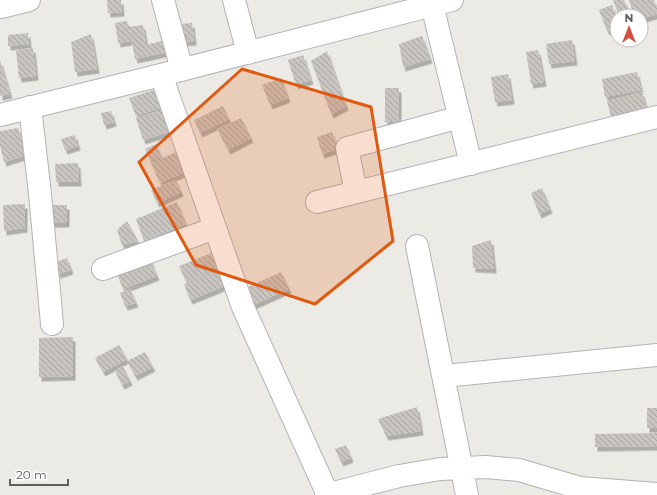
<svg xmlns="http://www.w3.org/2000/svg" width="657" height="495" font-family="Montserrat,sans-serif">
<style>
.building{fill:url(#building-back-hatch);filter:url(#shadow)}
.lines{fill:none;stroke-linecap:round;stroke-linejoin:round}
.minor-casing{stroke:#b1b3b7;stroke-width:24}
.minor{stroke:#fff;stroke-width:22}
.marked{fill:#e15910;fill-opacity:0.2;stroke:#e15910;stroke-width:3;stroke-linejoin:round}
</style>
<defs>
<pattern id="building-back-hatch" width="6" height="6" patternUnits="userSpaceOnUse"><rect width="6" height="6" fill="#c8c5c0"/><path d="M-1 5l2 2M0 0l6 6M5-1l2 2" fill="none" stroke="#a6a39f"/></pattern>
<filter id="shadow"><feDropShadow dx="2.5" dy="4.5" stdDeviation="0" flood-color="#0004"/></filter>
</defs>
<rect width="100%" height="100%" fill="#eceae4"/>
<path class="building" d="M107,0H121L122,12L108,13Z
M613,0H624L630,16H619Z
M629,0H654L657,8V14L641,19V16H634Z
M612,5L617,18V27L607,31L599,10Z
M127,21L130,41L118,43L115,23Z
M192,23L194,41L181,42L179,24Z
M143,25L146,45L165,40L168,52L135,59L129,27Z
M28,33L29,44L8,46V35Z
M91,34L97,69L75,72L71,42Z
M422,36L430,59L403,67L399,44Z
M572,40L575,61L549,64L546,44Z
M33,48L36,76L19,78L16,50Z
M538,50L544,82L531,84L526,52Z
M327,51L346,106L331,114L311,61Z
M303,55L311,80L296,85L288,60Z
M0,60L10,94L0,96Z
M637,72L641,90L605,97L602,79Z
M508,74L512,100L495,102L491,77Z
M281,78L288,98L270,105L262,85Z
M385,88H399V122H385Z
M154,90L160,108L136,116L129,98Z
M642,92L646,108L611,117L607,101Z
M223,106L229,119L200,133L194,120Z
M162,110L169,132L143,140L136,118Z
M111,111L114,122L104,125L101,113Z
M241,118L251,138L228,150L217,129Z
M18,128L26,155L4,162L0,145V131Z
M332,132L338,149L322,154L317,137Z
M75,135L78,146L65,150L61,139Z
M156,144L161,157L150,161L145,149Z
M176,152L185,172L160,183L151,163Z
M78,163L79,182H56L55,164Z
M176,180L181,192L157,203L151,190Z
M542,188L550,209L539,214L531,193Z
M177,202L186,224L144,241L136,219Z
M25,204V228L4,231L3,205Z
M47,205H67V223H47Z
M127,221L138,241L122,245L117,230Z
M491,240L494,269L473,268L472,246Z
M214,252L220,267L186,282L179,266Z
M149,256L157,276L123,289L115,269Z
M67,258L71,270L58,274L55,262Z
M220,269L227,285L190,300L184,284Z
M281,272L289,289L253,305L246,288Z
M130,289L136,303L125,306L120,293Z
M73,337V376L39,377V338Z
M119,345L127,359L103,372L95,358Z
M145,352L153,367L135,376L127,361Z
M123,366L130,381L122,385L115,371Z
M417,407L421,431L386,436L378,419Z
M647,408H657V428H647Z
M657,433V446L595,447V434Z
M346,445L351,458L341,462L335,449Z"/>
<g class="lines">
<g class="minor-casing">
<path id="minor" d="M163,0L182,70
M234,0L248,53
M432,5L471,164
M1,7L29,0
M161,75L243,307L328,495
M30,107L40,194L52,324
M0,115L161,75L452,0
M356,192L347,148L460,117
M317,202L657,117
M417,246L467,495
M103,269L215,228
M444,376L657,355
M326,495L399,476L440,469L486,467L519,470L580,488L657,494"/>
</g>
<use href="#minor" class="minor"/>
</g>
<path class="marked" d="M242,69L371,107L393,241L315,304L196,265L139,162Z"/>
<g transform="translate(629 28)"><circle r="19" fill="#ffffff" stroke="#bebfc0"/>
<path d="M0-3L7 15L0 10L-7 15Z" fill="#d44f42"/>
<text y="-6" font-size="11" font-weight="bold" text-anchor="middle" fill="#5c5e62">N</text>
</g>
<path d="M10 479v6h58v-6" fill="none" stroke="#5c5e62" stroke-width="2"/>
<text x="16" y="479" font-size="12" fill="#5c5e62" stroke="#ffffff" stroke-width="3" paint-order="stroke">20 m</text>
</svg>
